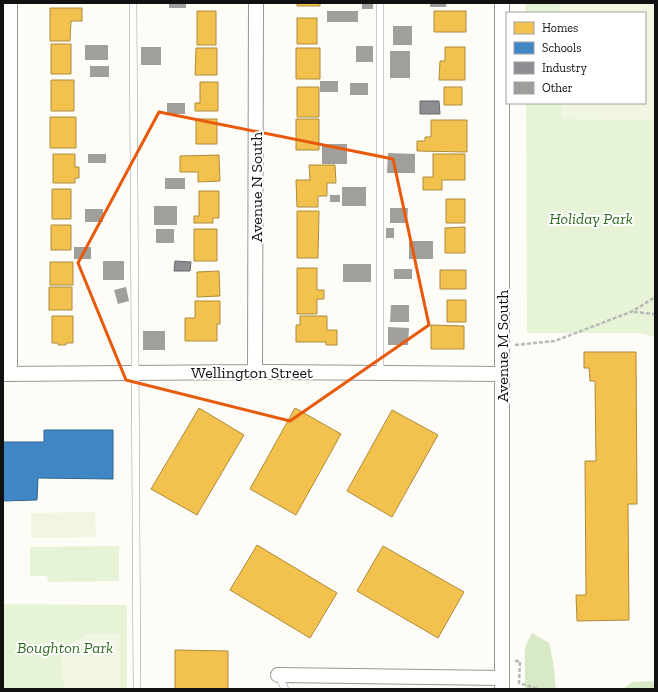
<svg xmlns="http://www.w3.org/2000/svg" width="658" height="692" font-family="'Zilla Slab',serif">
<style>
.green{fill:#e7f3d7}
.forest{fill:#d8eac5}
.pitch{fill:#f0f6e1}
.homes{fill:#f2c14e;stroke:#ae8c3c}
.schools{fill:#3f88c5;stroke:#31648f}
.industry{fill:#8d8d92;stroke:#68686b}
.building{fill:#a19f9c}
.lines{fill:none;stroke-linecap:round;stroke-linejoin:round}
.service-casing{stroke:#979795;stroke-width:8}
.minor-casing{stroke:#979795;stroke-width:16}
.path{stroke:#b9b9b8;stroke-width:2.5;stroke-dasharray:4 2;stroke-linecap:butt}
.service{stroke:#fffffe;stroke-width:7}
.minor{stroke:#fffffe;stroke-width:14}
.marked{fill:none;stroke:#e8590c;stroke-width:3;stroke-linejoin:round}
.labels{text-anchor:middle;stroke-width:4;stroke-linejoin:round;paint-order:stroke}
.street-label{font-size:16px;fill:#111;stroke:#fff}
.park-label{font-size:16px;font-style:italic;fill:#2f6b1f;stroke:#fff}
</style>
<rect width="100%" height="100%" fill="#fdfcf7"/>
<path class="green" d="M525,3H655V337L639,333H527L526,103H645V13H525Z
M119,546V581L48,582L47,576H30V547Z
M3,604L127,605V689H3Z"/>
<path class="forest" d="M532,633L549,643L553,661L556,689H525V648Z
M655,681V689H623L632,682Z"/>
<path class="pitch" d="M559,3H655V120L561,119V103H645V13H559Z
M95,512L96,537L31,538V513Z
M105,633L120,635V689H64L61,659L66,647L87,634Z"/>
<path class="homes" d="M297,3H320V6H297Z
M50,8H82V21H71L70,41H50Z
M197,11H216V45H197Z
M434,11H466V32H434Z
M297,18H317V44H297Z
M51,44H71V74H51Z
M445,47H465V80H439L440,61H445Z
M196,48H217V75H195Z
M296,48H320V79H296Z
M51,80H74V111H51Z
M200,82H218V111H195V103H200Z
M297,87H319V117H297Z
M444,87H462V105H444Z
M50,117H76V148H50Z
M196,119H217V144H196Z
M296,119H319V150H296Z
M431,120H467V152L417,151V141H425V137H431Z
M53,154H75V167H79V178H75V183H53Z
M433,154H465V180H442V190H423V177H433Z
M219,155L220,181L198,182V172H180V156Z
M309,165H335L336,183H327V196H318V207H297L296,180H310Z
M52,189H71V219H52Z
M199,191H219V218H213V223H194V216H199Z
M446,199H465V223H446Z
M297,211H319L318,258H297Z
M51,225H71V250H51Z
M465,227V253H445V228Z
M194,229H217V261H194Z
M50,262H73V285H50Z
M297,268H317V290H324V299H317V314H297Z
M440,270H466V289H440Z
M219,271L220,296L197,297V272Z
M49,287H72V310H49Z
M447,300H466V322H447Z
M195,301H220V324H217V341H185V318H195Z
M52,316H73V343H66V345H58V343H52Z
M300,316H327V330H337V345H326V342H296V325H300Z
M431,325L464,326V349H431Z
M584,352H636L637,504H628L629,620L577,621L576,595H586L585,461H596L595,381H590L589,368H584Z
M199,408L244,435L197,515L151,489Z
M295,408L341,434L296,515L250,489Z
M392,410L438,435L392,517L347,491Z
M257,545L337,593L310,638L230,590Z
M383,546L464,592L438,638L357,591Z
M175,650L228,651V689H175Z"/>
<path class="schools" d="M44,430H113V479L38,478L37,500L3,501V442H44Z"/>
<path class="industry" d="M420,101H439L440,114H420Z
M175,261L191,262L190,271H174Z"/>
<path class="building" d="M169,3H186V8H169Z
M362,3H373V9H362Z
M430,3H446V7H430Z
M327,11H358V22H327Z
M393,26H412V45H393Z
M85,45H108V60H85Z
M356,46H373V62H356Z
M141,47H161V65H141Z
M390,51H410V78H390Z
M90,66H109V77H90Z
M320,81H338V92H320Z
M350,83H368V95H350Z
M167,103H185V114H167Z
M322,144H347V164H322Z
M388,153L415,154V173H387Z
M88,154H106V163H88Z
M165,178H185V189H165Z
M342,187H366V206H342Z
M330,195H340V202H330Z
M154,206H177V225H154Z
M390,208H408L407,223H390Z
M85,209H103V222H85Z
M386,228H394V238H386Z
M156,229H174V243H156Z
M409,241H433V259H409Z
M74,247H91V259H74Z
M103,261H124V280H103Z
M343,264H371V282H343Z
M394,269H412V279H394Z
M126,287L129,301L118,304L114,290Z
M391,305H409V322H390Z
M388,327L409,328L408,345H388Z
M143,331H165V350H143Z"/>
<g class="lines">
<g class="service-casing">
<path id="service" d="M133,3L137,689
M380,3V372
M278,675L285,689"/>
</g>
<g class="minor-casing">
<path id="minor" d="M255,372L256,3
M3,374L269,372L502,374
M10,374V3
M278,675L502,678
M502,689V3"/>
</g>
<path class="path" d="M634,312L655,314
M515,345L555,341L633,311L655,297
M515,661H520L519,683L538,689"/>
<use href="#service" class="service"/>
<use href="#minor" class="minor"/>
</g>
<path class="marked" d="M159,112L393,159L429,325L290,421L126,380L78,263Z"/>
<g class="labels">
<g class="street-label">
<text transform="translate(256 187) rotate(-90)" y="6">Avenue N South</text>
<text transform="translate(502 346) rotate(-90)" y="6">Avenue M South</text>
<text x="252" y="378">Wellington Street</text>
</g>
<g class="park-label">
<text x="591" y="224">Holiday Park</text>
<text x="65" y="653">Boughton Park</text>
</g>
</g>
<rect width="658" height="692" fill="none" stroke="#111111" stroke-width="8"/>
<rect x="506" y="12" width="140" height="92" fill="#ffffff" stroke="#a0a0a0"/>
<rect x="514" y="22" width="20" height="12" fill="#f2c14e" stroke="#a0a0a0"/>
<text x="542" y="32" font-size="12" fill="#111111">Homes</text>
<rect x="514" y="42" width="20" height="12" fill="#3f88c5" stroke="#a0a0a0"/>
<text x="542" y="52" font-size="12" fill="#111111">Schools</text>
<rect x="514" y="62" width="20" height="12" fill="#8d8d92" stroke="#a0a0a0"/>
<text x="542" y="72" font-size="12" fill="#111111">Industry</text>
<rect x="514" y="82" width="20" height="12" fill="#a19f9c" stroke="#a0a0a0"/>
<text x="542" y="92" font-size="12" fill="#111111">Other</text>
</svg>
